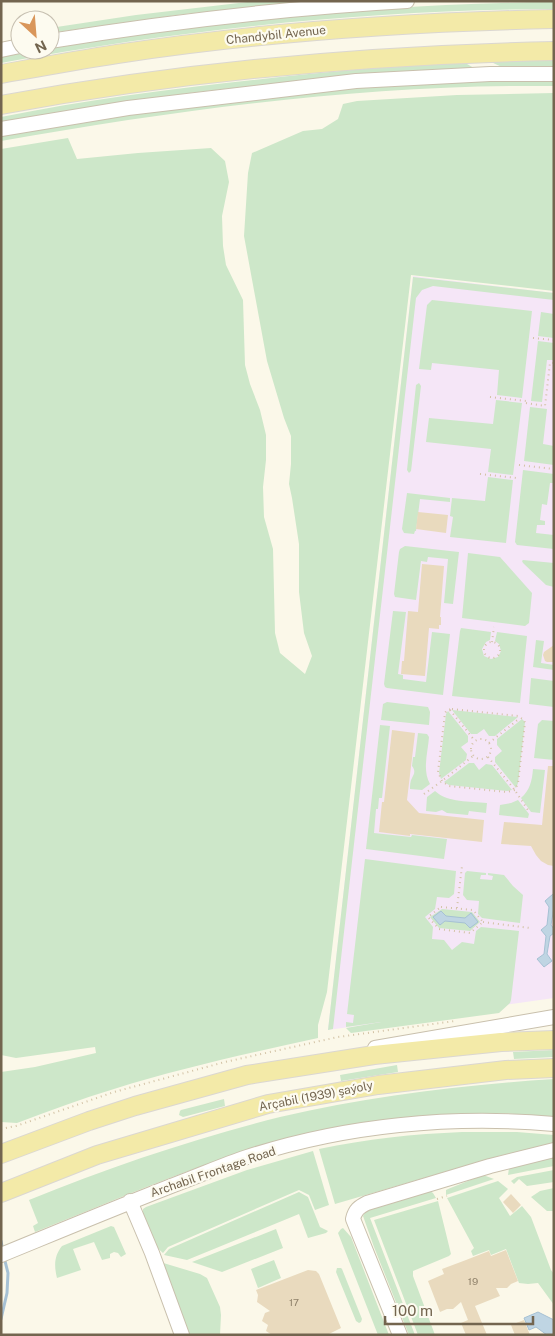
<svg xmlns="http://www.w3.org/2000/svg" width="555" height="1336" font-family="'Public Sans',sans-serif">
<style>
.education{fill:#f5e6f7}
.green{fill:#cde7c9}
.water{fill:#bfd5e3;stroke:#a6c1d4}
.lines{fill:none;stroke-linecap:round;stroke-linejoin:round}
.stream{stroke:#a6c1d4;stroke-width:3}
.building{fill:#e9dabe}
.minor-casing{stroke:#c9c0ad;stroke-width:16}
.major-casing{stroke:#dbd7d1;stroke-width:20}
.path{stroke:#d3c3a6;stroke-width:2;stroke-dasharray:1 4;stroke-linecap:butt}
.minor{stroke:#fff;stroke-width:14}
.major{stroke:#f3eaa8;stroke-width:18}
.labels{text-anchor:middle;stroke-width:4.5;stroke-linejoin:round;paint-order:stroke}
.number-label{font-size:10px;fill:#90826b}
.street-label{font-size:12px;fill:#73654f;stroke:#fdfbf0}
</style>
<rect width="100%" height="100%" fill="#fbf8e9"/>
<path class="education" d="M413,276L554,293V998L328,1030Z"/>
<path class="green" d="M256,1H310L185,14L50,33V28L136,15Z
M554,2V9C369,10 183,29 1,63V56L34,50H50V47C216,20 385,4 554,2Z
M554,60V67L504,68L491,62Z
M462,63L467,64L474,68C421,72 367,75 314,80C209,89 105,103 1,123V117C85,100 169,89 253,80C323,72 392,66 462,63Z
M501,81H554V86C369,84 183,109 1,141V136C119,115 238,98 357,88C405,85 453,83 501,81Z
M554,93V291L411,275L327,992L318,1025V1038C250,1053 181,1068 114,1089C81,1099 49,1111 17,1123L1,1122V1072L35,1067L96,1053L95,1047L16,1058L1,1055V149L68,138L77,159L138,153L211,148L225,161L229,182L222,216L223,246L226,265L243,300L245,365L250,384L260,410L266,435V460L263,487L264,517L273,549L275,633L280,653L305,674L312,656L304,633L299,592V544L292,498L289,484L291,464V436L284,418L267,361L244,236L248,173L252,153L303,131L322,129L338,119L343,104L357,101L457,95Z
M413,277L554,293V300L433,286L422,290L416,298L333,1029L328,1030Z
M432,300L532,311L522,398L497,395L499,370L432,363L431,370L419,369L427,305Z
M541,312L554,314V338L538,336Z
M538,341L554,343V360H547L542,402L531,401Z
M419,383L421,386L411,471L409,473L407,470L416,385Z
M496,400L522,403L513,475L488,472L491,449L426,442L429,418L493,424Z
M530,407L547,409L543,444L554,446V465L524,461Z
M523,470L554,474V483H550L547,505L542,504L540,520L545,521V525H537L536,533L554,535V549L517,545L515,542Z
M488,477L513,480L506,543L450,537L453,517L450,516L452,498L485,501Z
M407,493L450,498V502L420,499L416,531H415L414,534L404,533L402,529Z
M405,546L459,552L453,604L444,603L448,559L428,557L427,562L421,561L416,600L395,597L394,594L399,552L400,549Z
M468,553L500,557L532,593L529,623L525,626L462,618Z
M523,560L554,563V587L546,585L523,563L522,561Z
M393,611L406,612L398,674L403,675V679L426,682L432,632L450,634L443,695L387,688L385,687L384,684Z
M461,628L491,632L490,640L486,642L482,649L484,656L491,659L498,657L501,651L499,644L495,641L497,632L527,636L520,703L452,696L460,631Z
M536,640L544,641L541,663L554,665V670L533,667Z
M531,678L554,681V707L529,704Z
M387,702L428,707L430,712L429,725L381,720L383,704Z
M452,710L518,717L495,736H489L484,729L477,734H471Z
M448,711L468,736V742L461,747L467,754L466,760L441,779L439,773L446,714Z
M522,719L525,722L518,783L516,788L495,762V757L502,751L497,745V739Z
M542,720L554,721V760L534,758L538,724Z
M380,725L390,726L382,798H379L378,809H376L374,833L411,837L412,835L447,839L444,859L366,849Z
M418,733L427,734L429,737C428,752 422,770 430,784L422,790L410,789C410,786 410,781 412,778C414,774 416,771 412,766L413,757H415Z
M469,763H474L479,770L486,764L492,765L512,790L507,791L449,785L444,782Z
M533,769L545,770L540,813L531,812L521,798C530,790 532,781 533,769Z
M435,791C448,803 470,801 487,803L486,813L469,811L468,815L447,813L442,810L436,812L426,811L427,797Z
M518,800L529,814L528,818L499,815L500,805L511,803Z
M365,859L456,871L454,894L449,898L437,897L435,909L425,917L433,927L432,939L444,940L452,950L462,942L474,944L476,931L481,927L519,931L511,1000L510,1003L499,1013L351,1033L346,1028L381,1022L346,1027V1022L353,1023L354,1015L347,1014Z
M467,871L486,873V875H481L480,879L492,880L493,876L488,875V873L504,875L513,886L523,895L520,923L482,918L478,914L479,901L467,900L463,895L465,873Z
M442,909L472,912L480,922L470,931L439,928L430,917Z
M554,1050V1057L514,1059L513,1052Z
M397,1065L398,1072L341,1081L340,1075Z
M554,1079V1117C534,1116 513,1113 493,1113C433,1113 372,1119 313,1132C217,1155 126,1196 35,1232L33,1226L38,1223L29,1200C110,1167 195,1138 280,1117C370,1096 462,1085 554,1079Z
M224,1099L225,1106L183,1117L179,1115L180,1111L181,1110Z
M462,1132H517L554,1135V1144L499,1156L335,1204L319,1149C366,1139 414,1134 462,1132Z
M313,1151L329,1205L315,1210L309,1195L299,1190L168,1247L163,1253L154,1245L143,1215V1209L146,1207L247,1170Z
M554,1157V1166L508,1175L509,1168Z
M554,1170V1182L527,1186L519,1179L514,1184L511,1181L517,1177Z
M483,1175L494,1179L446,1195V1190L448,1189Z
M498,1181L508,1189L499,1198L510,1216L522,1206L531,1217L551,1270L554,1274V1305L538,1283L528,1284L519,1283L506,1249L491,1255L489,1250L473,1256L471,1251L474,1248L447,1198Z
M554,1188V1211H547L531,1197L540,1191Z
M430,1191L433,1193L436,1198L370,1218L415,1335H409L374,1247L363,1216L368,1208Z
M299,1192L308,1197L320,1227L328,1231L326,1233L308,1238L299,1214L187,1260L164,1255L169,1249Z
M438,1201L451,1254L449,1256L413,1271V1276L435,1335H418L374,1220Z
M111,1226L114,1227L126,1254L121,1257L118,1253L114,1252L110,1254V1258L102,1260L94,1242L73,1249L81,1270L57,1278C54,1266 54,1256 62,1246Z
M343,1228L351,1237L389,1335H378L338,1233L341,1229Z
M276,1229L283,1248L222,1272L192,1262Z
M274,1260L281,1278L258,1288L251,1269Z
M160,1262L200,1274L207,1278L220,1307L221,1315L220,1335H187Z
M337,1268H341L342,1269L362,1319L361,1322L359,1323L356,1321L336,1272Z"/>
<path class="water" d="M553,894L554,907L551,925L554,929V933L550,936L547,954L552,961L544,967L537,959L544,954L546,936L541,930L547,925L549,907L545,901Z
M441,911L446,916L465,918L471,913L478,922L470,928L465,923L445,921L440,925L433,917Z
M538,1312L554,1320V1335H547L536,1327L529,1330L524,1318Z"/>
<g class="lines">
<path class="stream" d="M1,1241L3,1251
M1,1319L7,1293L8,1273L4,1257"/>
</g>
<path class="building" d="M418,512L448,515L446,533L416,529Z
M422,564L444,566L440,617H441V625H439V629L429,628L425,676L401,674L402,661H404L408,611L418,612Z
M554,645V662H547L545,661L543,655L544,652Z
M392,730L415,733L407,800L419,813L484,820L482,842L410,834V836L379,832L382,802H384Z
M548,766H554V866L548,865L541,861L536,855L531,846L501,844L504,822L542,825Z
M511,1194L521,1205L513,1213L503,1202Z
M506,1250L518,1281L511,1284L507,1288H496L500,1296L475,1306L487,1335H466L461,1323L468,1320L461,1302L453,1309H447L440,1312L428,1281L444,1274L442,1269L466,1260L489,1251L491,1256Z
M308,1270L316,1271L319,1274L341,1328L327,1335H272L266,1331L268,1325L262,1321L265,1313L270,1311L257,1302L258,1295L256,1290Z
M524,1320L530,1335H515L511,1325Z"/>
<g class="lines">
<g class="minor-casing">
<path id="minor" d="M50,41C168,22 287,8 407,1
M1,50L20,46
M1,129L128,108L356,81L490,74H554
M375,1048L554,1017
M130,1201L152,1253L182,1335
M1,1255C62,1230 122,1205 184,1181C205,1173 226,1164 247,1157C345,1125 452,1115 554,1124
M400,1335L353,1219C355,1210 359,1207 367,1203L490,1166L554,1150"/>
</g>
<g class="major-casing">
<path id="major" d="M1,74C40,67 78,60 117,54C261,32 408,22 554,19
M1,105C184,71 368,55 554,51
M1,1154L89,1121L135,1106L247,1075L374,1055L501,1042L554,1040
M1,1193L97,1155L268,1104L378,1085L506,1070L554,1068"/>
</g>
<path class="path" d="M533,338L554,340
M490,397L526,401
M526,403L545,406L550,363H554
M519,465L554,469
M480,474L517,478
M492,642L494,627
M484 650a8 8 0 1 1 16 0a8 8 0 1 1-16 0Z
M452,709L518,716L524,720L525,723L518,783L515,790L507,792L449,786L442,781L438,772L445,713L447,710Z
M450,710L475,741
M471 749a10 10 0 1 1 20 0a10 10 0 1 1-20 0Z
M489,743L520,718
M488,757L514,789L530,813
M424,794L442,781L473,756
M441,907L473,910L483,922L470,933L439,929L428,917Z
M457,908L462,866
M483,922L530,928
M1,1129L16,1126L114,1092L225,1062L338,1037L455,1021
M437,1199L447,1196"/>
<use href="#minor" class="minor"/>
<use href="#major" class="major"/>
</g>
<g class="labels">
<g class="number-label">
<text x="473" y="1285">19</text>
<text x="294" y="1306">17</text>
</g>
<g class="street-label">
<text transform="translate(276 35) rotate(-6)" y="4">Chandybil Avenue</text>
<text transform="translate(316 1096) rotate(-11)" y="4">Arçabil (1939) şaýoly</text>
<text transform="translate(213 1172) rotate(-19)" y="4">Archabil Frontage Road</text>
</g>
</g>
<rect width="555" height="1336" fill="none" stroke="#73654f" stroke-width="5"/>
<g transform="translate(35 35) rotate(154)"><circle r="24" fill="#fdfbf0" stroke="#c6bfb0"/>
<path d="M0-4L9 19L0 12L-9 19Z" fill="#d9965a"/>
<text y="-8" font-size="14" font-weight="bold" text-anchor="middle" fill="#73654f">N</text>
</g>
<path d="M385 1316v8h148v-8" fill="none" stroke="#73654f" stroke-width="2.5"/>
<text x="392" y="1316" font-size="15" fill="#73654f" stroke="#fdfbf0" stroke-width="4" paint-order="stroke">100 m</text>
</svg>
